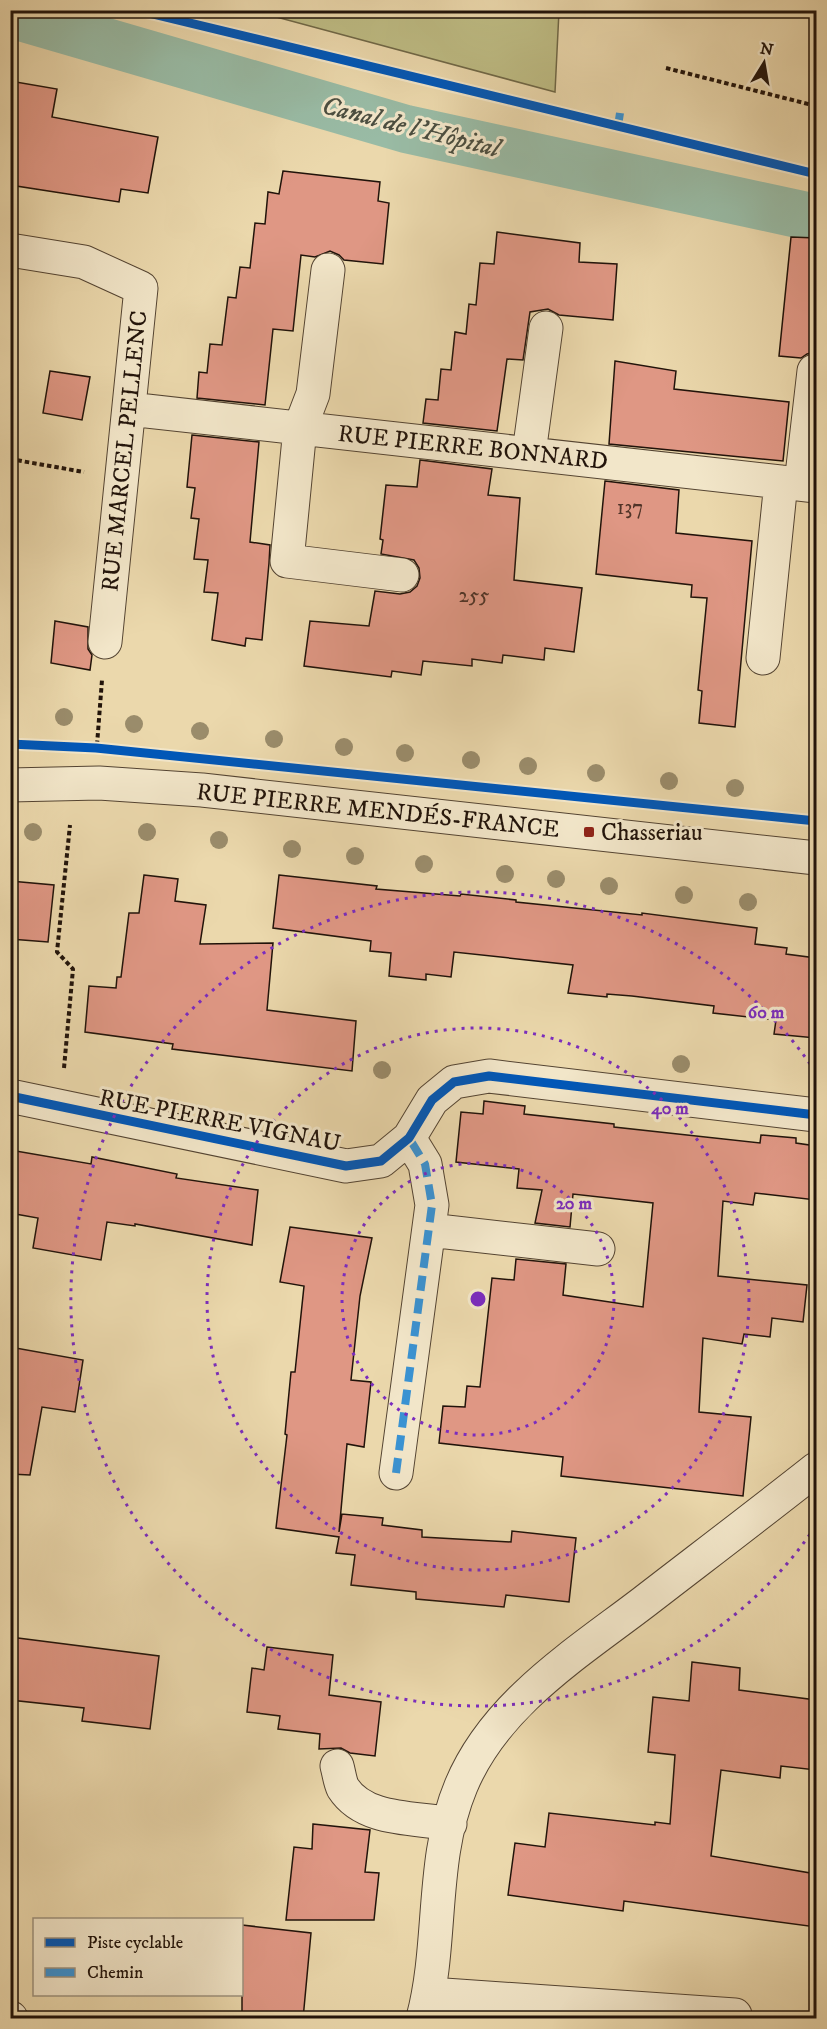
<svg xmlns="http://www.w3.org/2000/svg" width="827" height="2029" font-family="'IM FELL DW Pica',serif">
<style>
.green{fill:#bebc84;stroke:#706847;stroke-width:1.5}
.lines{fill:none;stroke-linecap:round;stroke-linejoin:round}
.canal{stroke:#99bba5;stroke-width:48}
.building{fill:#df9784;stroke:#21130a;stroke-width:1.5}
.minor-casing{stroke:#544432;stroke-width:35}
.path{stroke:#21130a;stroke-width:4;stroke-dasharray:4.5 3;stroke-linecap:butt}
.minor{stroke:#f2e6c9;stroke-width:33}
.quiet{stroke:#3a92d2;stroke-width:8;stroke-dasharray:15 8;stroke-linecap:butt}
.cycleway-casing{stroke:#f2e6c9;stroke-width:13}
.cycleway{stroke:#0057b8;stroke-width:9}
.tree{fill:#9a8c6b}
.ring{fill:none;stroke:#7b2cbf;stroke-width:3;stroke-dasharray:3 6}
.poi-dot{fill:#8f2418;stroke:#f2e6c9;stroke-width:2}
.labels{text-anchor:middle;stroke-width:6;stroke-linejoin:round;paint-order:stroke}
.number-label{font-size:21px;fill:#503428}
.street-label{font-size:24px;fill:#21130a;stroke:#f2e6c9}
.poi-label{font-size:24px;fill:#21130a;stroke:#f2e6c9;text-anchor:start}
.water-label{font-size:26px;font-style:italic;fill:#4b4e40;stroke:#f2e6c9}
.centre{fill:#7b2cbf;stroke:#f2e6c9;stroke-width:3}
.ring-label{font-size:18px;text-anchor:middle;font-weight:bold;fill:#7b2cbf;stroke:#f2e6c9;stroke-width:6;stroke-linejoin:round;paint-order:stroke}
</style>
<rect width="100%" height="100%" fill="#ebd8ac"/>
<filter id="stains"><feTurbulence type="fractalNoise" baseFrequency=".00333" numOctaves="4"/><feColorMatrix values="0 0 0 0 .2 0 0 0 0 .09 0 0 0 0 .02 0 0 0 .5 -.17"/></filter>
<radialGradient id="worn" r=".72"><stop offset=".6" stop-color="#630" stop-opacity="0"/><stop offset="1" stop-color="#630" stop-opacity=".3"/></radialGradient>
<path class="green" d="M254,11H559L555,92Z"/>
<g class="lines">
<path class="canal" d="M10,14L406,129L816,218"/>
</g>
<path class="building" d="M10,81L57,89L52,117L158,137L148,193L121,189L119,202L10,185Z
M283,171L380,182L378,201L389,203L383,264L344,260L339,255L330,251L315,257L301,255L293,331L273,329L265,405L197,398L199,372L207,373L210,344L222,345L228,297L236,298L240,267L250,268L255,223L265,224L268,192L279,194Z
M497,232L580,243L579,262L617,264L613,320L559,315L548,309L530,312L523,360L507,359L497,431L423,423L426,399L438,400L441,369L451,370L455,332L466,334L469,304L476,305L480,263L494,264Z
M791,237L816,238V352L807,354L801,358L779,356Z
M615,361L676,371L674,389L789,402L783,461L609,444Z
M50,371L90,377L82,420L43,413Z
M192,435L259,442L250,542L270,545L269,563L262,640L246,638L245,646L212,640L218,593L204,592L208,560L194,559L199,519L191,518L195,488L187,487Z
M420,460L492,469L488,495L520,498L514,580L582,588L574,652L545,648L544,660L503,655L502,663L472,659V666L423,661L421,675L392,671L391,677L304,666L310,621L369,626L375,591L400,594L410,592L417,586L420,578L419,568L414,560L381,554L383,540L380,539L386,485L417,487Z
M605,481L679,490L676,533L752,541L735,727L699,723L702,691L698,690L707,598L691,597L692,585L596,574Z
M55,621L88,627V649L92,655L90,670L51,663Z
M144,875L178,879L175,901L206,905L200,944L273,943L267,1010L356,1021L352,1071L172,1049L173,1044L85,1032L89,986L116,988L117,977H121L129,913H139Z
M279,875L377,886L376,889L460,896L461,894L516,900V902L642,915V913L757,928L755,944L787,948L786,954L816,958V1038L774,1034L776,1020L713,1013L714,1006L632,996L607,994V997L568,993L573,965L454,952L451,977L426,974V980L389,976L391,953L370,951L371,941L273,928Z
M10,881L54,885L48,942L10,939Z
M484,1101L525,1106L524,1114L614,1124V1127L760,1143L761,1135L796,1138V1143L816,1146V1200L755,1193L753,1205L723,1201L718,1276L807,1285L803,1322L772,1318L770,1337L744,1334L742,1344L703,1338L699,1412L751,1417L743,1496L561,1476L563,1457L439,1443L443,1406L465,1407L467,1386L480,1387L492,1278L514,1280L516,1259L566,1264L563,1295L643,1307L653,1203L573,1194L570,1227L535,1223L542,1190L517,1188L519,1169L456,1162L461,1112L483,1114Z
M10,1150L91,1164L92,1157L177,1174L176,1178L258,1190L252,1245L135,1224V1226L107,1222L101,1260L33,1248L38,1218L10,1213Z
M290,1227L372,1238L360,1296L351,1380L371,1382L364,1447L347,1444L339,1532L342,1514L383,1518L382,1525L422,1530V1537L511,1542L512,1531L576,1538L569,1602L506,1595L504,1607L416,1599V1592L351,1585L355,1555L336,1553L339,1537L276,1528L287,1435L285,1434L291,1372H295L304,1286L280,1282Z
M10,1347L83,1360L75,1412L42,1407L30,1475L10,1474Z
M10,1637L159,1656L150,1729L82,1721L84,1708L10,1700Z
M267,1647L333,1655L329,1695L381,1702L375,1756L350,1753L341,1748L319,1749L320,1734L278,1729L280,1716L247,1712L252,1668L264,1670Z
M692,1662L740,1668L739,1690L816,1700V1770L781,1766L780,1778L721,1770L711,1856L816,1874V1927L624,1901L623,1911L508,1895L515,1843L545,1847L549,1813L655,1825V1822L670,1824L675,1755L648,1752L653,1697L689,1701Z
M313,1824L370,1830L365,1872L379,1873L374,1920H286L294,1847L312,1849Z
M242,1925L311,1933L303,2019H242Z"/>
<g class="lines">
<g class="minor-casing">
<path id="minor" d="M10,250L84,262L141,288L105,642
M328,270L313,394L300,428L287,561L402,575
M129,409L816,486
M529,453L546,328
M801,484L814,371
M763,658L781,482
M10,785L99,783L202,790L816,858
M10,1096L346,1166L381,1161L409,1138L432,1100L454,1082L489,1076L816,1115
M429,1230L598,1249
M396,1473L432,1205L425,1164L409,1138
M337,1766C339,1773 340,1782 343,1788C365,1822 416,1817 450,1824
M430,1994L735,2015V2018
M10,2018H11
M423,2018C443,1943 430,1860 461,1786C495,1704 576,1654 644,1602C701,1558 759,1514 816,1469"/>
</g>
<path class="path" d="M666,68L816,106
M10,459L84,472
M97,745L102,680
M64,1068L73,969L57,952L70,825"/>
<use href="#minor" class="minor"/>
<path class="quiet" d="M618,126L620,113
M396,1473L432,1205L425,1164L409,1138"/>
<g class="cycleway-casing">
<path id="cycleway" d="M136,10L816,174
M10,744L96,748L816,821
M10,1096L346,1166L381,1161L409,1138L432,1100L454,1082L489,1076L816,1115"/>
</g>
<use href="#cycleway" class="cycleway"/>
</g>
<g class="tree">
<circle cx="64" cy="717" r="9"/>
<circle cx="134" cy="724" r="9"/>
<circle cx="200" cy="731" r="9"/>
<circle cx="274" cy="739" r="9"/>
<circle cx="344" cy="747" r="9"/>
<circle cx="405" cy="753" r="9"/>
<circle cx="471" cy="760" r="9"/>
<circle cx="528" cy="766" r="9"/>
<circle cx="596" cy="773" r="9"/>
<circle cx="669" cy="781" r="9"/>
<circle cx="735" cy="788" r="9"/>
<circle cx="33" cy="832" r="9"/>
<circle cx="147" cy="832" r="9"/>
<circle cx="219" cy="840" r="9"/>
<circle cx="292" cy="849" r="9"/>
<circle cx="355" cy="856" r="9"/>
<circle cx="424" cy="864" r="9"/>
<circle cx="505" cy="874" r="9"/>
<circle cx="556" cy="879" r="9"/>
<circle cx="609" cy="886" r="9"/>
<circle cx="684" cy="895" r="9"/>
<circle cx="748" cy="902" r="9"/>
<circle cx="681" cy="1064" r="9"/>
<circle cx="382" cy="1070" r="9"/>
</g>
<g class="ring">
<circle cx="478" cy="1299" r="136"/>
<circle cx="478" cy="1299" r="271"/>
<path d="M815 1527A407 407 0 1 1 815 1071"/>
</g>
<rect class="poi-dot" x="583" y="826" width="12" height="12" rx="3"/>
<g class="labels">
<g class="number-label">
<text x="630" y="514">137</text>
<text x="474" y="602">255</text>
</g>
<g class="street-label">
<text transform="translate(473 447) rotate(6)" y="8">RUE PIERRE BONNARD</text>
<text transform="translate(124 451) rotate(-84)" y="8">RUE MARCEL PELLENC</text>
<text transform="translate(378 810) rotate(6)" y="8">RUE PIERRE MENDÉS-FRANCE</text>
<text transform="translate(220 1120) rotate(11)" y="8">RUE PIERRE VIGNAU</text>
</g>
<g class="poi-label">
<text x="601" y="840">Chasseriau</text>
</g>
<g class="water-label">
<text transform="translate(411 126) rotate(14)" y="9">Canal de l'Hôpital</text>
</g>
</g>
<circle cx="478" cy="1299" r="9" class="centre"/>
<g class="ring-label">
<text x="766" y="1018">60 m</text>
<text x="670" y="1114">40 m</text>
<text x="574" y="1209">20 m</text>
</g>
<rect width="827" height="2029" fill="none" stroke="#ebd8ac" stroke-width="36"/>
<rect x="12" y="12" width="803" height="2005" fill="none" stroke="#21130a" stroke-width="3"/>
<rect x="18" y="18" width="791" height="1993" fill="none" stroke="#21130a" stroke-width="1.5"/>
<rect x="33" y="1918" width="210" height="78" fill="#f2e6c9" stroke="#9e927d" stroke-width="1.5"/>
<rect x="45" y="1938" width="30" height="9" fill="#0057b8" stroke="#9e927d" stroke-width="1.5"/>
<text x="87" y="1948" font-size="18" fill="#21130a">Piste cyclable</text>
<rect x="45" y="1968" width="30" height="9" fill="#3a92d2" stroke="#9e927d" stroke-width="1.5"/>
<text x="87" y="1978" font-size="18" fill="#21130a">Chemin</text>
<g transform="translate(764 63) rotate(11)" stroke="#f2e6c9" stroke-width="4.5" paint-order="stroke">
<path d="M0-4.5L10 22L0 15L-10 22Z" fill="#21130a"/>
<text y="-9" font-size="16" font-weight="bold" text-anchor="middle" fill="#21130a">N</text>
</g>
<rect width="100%" height="100%" filter="url(#stains)"/>
<rect width="100%" height="100%" fill="url(#worn)"/>
</svg>
